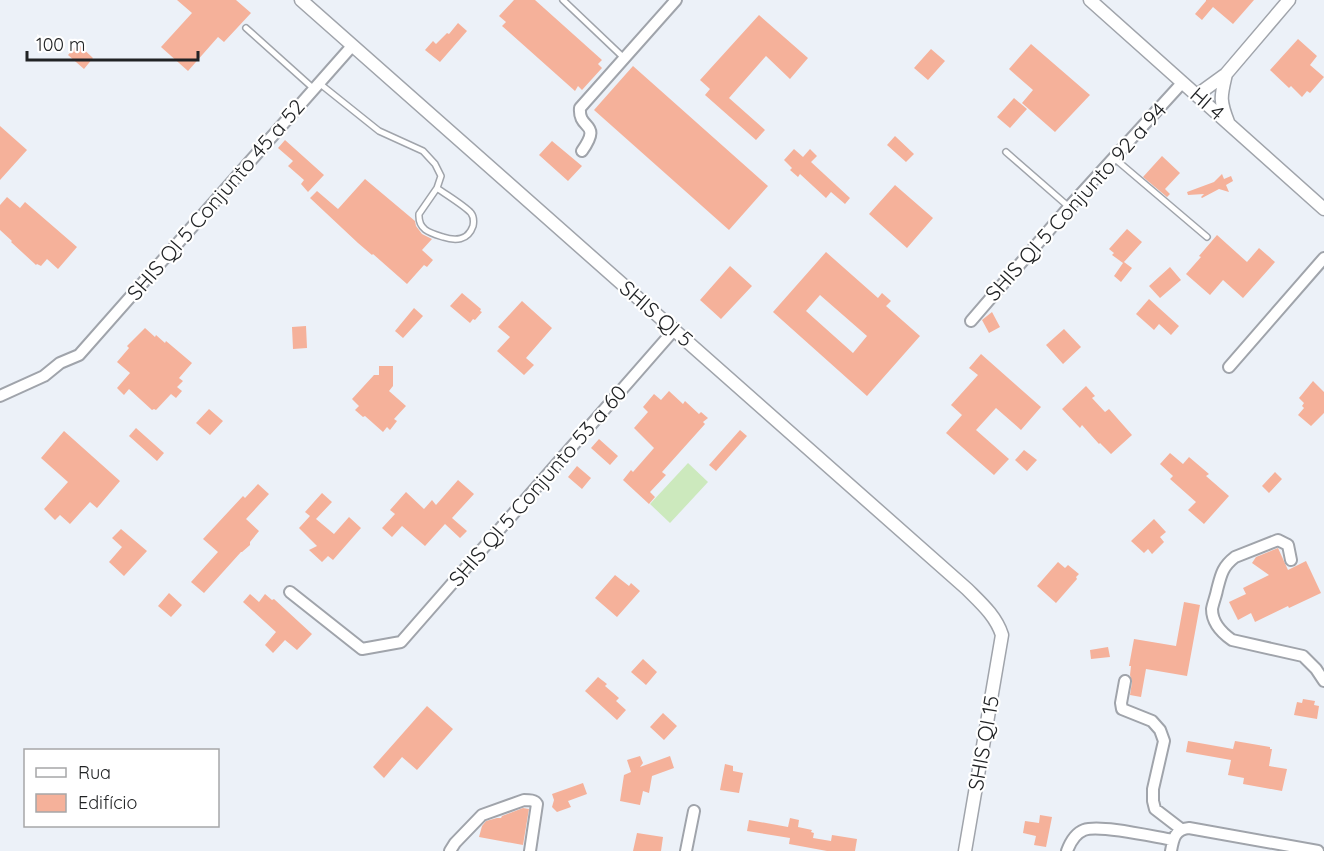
<svg xmlns="http://www.w3.org/2000/svg" width="1324" height="851" font-family="Quicksand,sans-serif">
<style>
.green{fill:#cce9bd}
.building{fill:#f5b19a;fill-rule:evenodd}
.lines{fill:none;stroke-linecap:round;stroke-linejoin:round}
.service-casing{stroke:#a0a4ab;stroke-width:8}
.minor-casing{stroke:#a0a4ab;stroke-width:14}
.tertiary-casing{stroke:#a0a4ab;stroke-width:15}
.service{stroke:#fff;stroke-width:5}
.minor{stroke:#fff;stroke-width:10}
.tertiary{stroke:#fff;stroke-width:12}
.labels{text-anchor:middle;stroke-width:4.5;stroke-linejoin:round;paint-order:stroke}
.street-label{font-size:21px;fill:#212325;stroke:#fff}
</style>
<rect width="100%" height="100%" fill="#ecf1f8"/>
<path class="green" d="M688,463L708,482L670,523L650,504Z"/>
<path class="building" d="M177,0H236L251,13L224,42L218,37L188,71L161,47L192,13Z
M514,0H535L602,60L598,64L602,68L582,90L578,86L575,91L502,26L506,22L499,16Z
M1206,0H1254L1233,24L1213,7L1202,20L1195,14L1206,1Z
M759,15L808,58L790,79L766,56L729,98L765,130L756,140L705,95L710,89L700,80Z
M458,23L467,31L440,62L425,50L433,41L436,44L447,33L449,34Z
M1298,39L1317,56L1310,65L1324,77L1310,93L1307,91L1302,97L1291,86L1289,88L1270,70Z
M78,44L93,58L84,69L68,55Z
M1031,44L1090,95L1055,132L1022,103L1033,90L1009,69Z
M931,49L945,61L928,80L914,68Z
M633,66L768,186L729,230L594,110Z
M1014,98L1027,109L1010,128L997,117Z
M0,126L27,150L0,180Z
M895,136L914,154L906,162L887,145Z
M285,140L324,175L308,192L301,184L304,180L288,166L293,161L278,148Z
M552,141L582,166L568,181L539,155Z
M794,149L803,157L810,149L817,156L811,162L850,198L845,204L831,192L826,198L800,174L798,177L790,170L792,168L784,160Z
M1162,156L1180,173L1165,189L1170,194L1167,197L1143,177Z
M1222,174L1224,179L1231,176L1233,181L1226,185L1229,192L1219,189L1202,198L1201,197L1204,194L1188,195L1187,192L1214,182Z
M365,179L415,221L416,226L422,234L432,239L422,250L433,260L427,267L424,265L407,284L373,254L372,255L358,243L310,198L317,191L338,209Z
M895,185L933,218L907,248L869,214Z
M7,197L20,208L25,202L77,247L58,269L47,259L41,266L37,264L36,265L11,242L12,241L0,230V205Z
M1127,229L1142,242L1124,262L1132,268L1121,282L1114,276L1123,263L1112,255L1114,253L1109,249Z
M1217,235L1247,262L1259,248L1275,262L1243,298L1223,280L1210,295L1186,274L1201,257L1199,256Z
M826,252L878,298L882,293L891,301L886,306L920,336L867,396L773,312ZM820,295L867,336L853,353L806,311Z
M730,266L752,286L721,319L700,300Z
M1170,267L1181,280L1160,298L1149,286Z
M462,293L481,309L480,311L482,312L475,320L473,319L470,323L450,306Z
M1149,299L1179,326L1171,335L1159,324L1154,330L1136,314Z
M522,301L552,328L526,358L534,365L524,375L497,351L510,337L498,327Z
M414,308L423,316L403,338L395,331Z
M992,312L1000,327L989,333L982,320Z
M306,326L307,348L293,349L292,327Z
M145,328L155,337L156,335L165,343L166,341L192,363L179,378L183,381L177,387L182,391L176,398L171,394L156,410L154,409L152,410L129,389L124,395L117,388L130,373L117,362L129,348L127,346Z
M1064,329L1081,347L1063,364L1046,345Z
M981,354L1041,407L1021,430L996,408L976,430L1009,459L994,475L946,433L962,415L951,405L978,375L969,368Z
M379,366H393V386L389,391L406,406L394,419L397,421L390,430L387,427L383,432L365,416L363,417L355,410L359,406L352,399L374,375H379Z
M1313,381L1324,392V413L1311,426L1298,415L1304,408L1302,406L1304,403L1299,398Z
M1086,386L1095,396L1092,398L1105,412L1109,409L1132,435L1111,454L1100,443L1099,444L1082,425L1080,428L1062,409Z
M669,391L683,404L685,401L699,414L701,412L708,418L703,422L705,424L662,472L666,475L650,492L655,497L649,504L623,480L631,470L633,472L654,448L634,428L648,412L643,407L654,394L661,400Z
M209,409L223,421L210,435L196,423Z
M136,428L164,453L157,461L129,436Z
M740,430L747,436L716,471L709,465Z
M64,431L120,481L97,508L90,502L70,524L60,515L55,520L44,509L68,482L41,458Z
M599,439L618,456L610,465L591,448Z
M1024,450L1037,460L1027,471L1015,460Z
M1170,453L1183,464L1189,457L1209,474L1206,476L1229,496L1204,524L1188,510L1196,502L1170,479L1173,476L1160,464Z
M577,466L591,478L582,489L568,477Z
M1275,472L1282,479L1269,493L1262,486Z
M458,480L474,494L452,518L467,531L460,538L445,524L425,546L402,526L392,537L382,528L395,514L390,510L406,492L424,509L432,500L436,505Z
M258,484L269,494L246,519L259,531L250,542V545L242,552H241L204,593L191,582L218,552L203,539L243,496L245,498Z
M322,493L332,502L316,519L334,534L349,517L361,528L333,560L328,556L322,562L309,550L317,546L299,528L310,516L305,512Z
M1154,519L1166,532L1160,537L1164,542L1152,554L1148,549L1144,553L1131,541Z
M121,529L147,551L124,576L109,562L122,547L112,538Z
M1278,548L1288,570L1306,561L1321,593L1289,608L1288,606L1255,622L1251,613L1238,620L1229,602L1246,594L1243,588L1269,575L1252,563L1256,557Z
M1058,562L1065,568L1068,565L1079,574L1076,577L1077,579L1056,603L1037,586Z
M615,575L629,586L631,583L640,591L617,617L595,598Z
M169,593L182,605L171,617L158,606Z
M250,594L259,602L265,594L272,600L274,599L312,634L297,650L285,640L273,653L265,645L276,632L243,602Z
M1184,602L1200,605L1187,676L1146,669L1141,697L1130,695L1132,682L1130,675L1131,666H1129L1134,639L1176,646Z
M1108,647L1110,657L1091,659L1090,650Z
M643,659L657,672L646,685L631,672Z
M598,677L607,684L605,686L619,698L616,701L626,710L617,720L585,691Z
M1303,699L1315,701L1314,705L1319,706L1317,719L1294,715L1297,702L1302,703Z
M427,706L453,729L417,770L402,757L384,778L373,767Z
M663,713L677,726L664,740L650,727Z
M1188,741L1233,749L1235,741L1270,747V749H1272L1269,766L1287,769L1282,791L1243,784L1244,778L1228,775L1231,760L1186,752Z
M640,756L643,763L640,767L670,756L674,768L652,776L649,793L643,791L640,805L620,801L624,775L631,772L627,760Z
M725,764L733,766V771L743,773L739,793L720,790Z
M583,783L587,794L568,801L571,807L557,812L552,807L554,800L552,794Z
M523,808L529,809L523,845L479,837L482,826L486,821L497,818H501L502,816Z
M1040,815L1052,817L1046,847L1034,845L1036,836L1023,833L1025,821L1039,823Z
M790,818L799,820L798,827L812,830L811,832L814,833L813,838L831,841L832,835L857,839L855,851H827L789,844L790,838L747,831L749,820L788,827Z
M637,833L663,837L661,851H633Z"/>
<g class="lines">
<g class="service-casing">
<path id="service" d="M563,0L624,58
M246,28L314,89
M319,83L379,131L423,151L435,164L441,176L437,188L419,214C418,230 430,233 443,237C455,241 468,241 473,226C474,221 474,217 471,213C465,206 445,194 437,188
M1006,152L1069,207
M1114,158L1207,237"/>
</g>
<g class="minor-casing">
<path id="minor" d="M582,151C603,121 578,131 580,108L676,0
M971,321L1069,207L1182,83
M1229,367L1324,258
M0,396L44,376L60,363L79,355L352,46
M1291,560L1288,545L1278,540L1235,557C1222,567 1221,575 1217,590C1216,596 1213,603 1212,609C1212,623 1222,633 1232,640L1303,656L1316,669L1324,681
M290,592L362,649L401,642L674,330
M1125,681L1121,703L1122,709L1152,721L1160,730L1164,741L1153,789V801L1155,809L1181,829
M450,851L455,843L482,815L524,800C529,800 535,800 537,804L530,851
M686,851L694,811
M1067,851C1070,843 1076,833 1084,830C1100,824 1154,837 1173,840
M1171,851C1173,839 1175,829 1189,828L1318,851"/>
</g>
<g class="tertiary-casing">
<path id="tertiary" d="M301,0L967,589C981,603 996,616 1002,635L965,851
M1090,0L1324,209
M1226,74C1221,96 1219,99 1228,122
M1197,95L1226,74L1289,0"/>
</g>
<use href="#service" class="service"/>
<use href="#minor" class="minor"/>
<use href="#tertiary" class="tertiary"/>
</g>
<g class="labels">
<g class="street-label">
<text transform="translate(1207 104) rotate(41)" y="7">HI 4</text>
<text transform="translate(216 200) rotate(-49)" y="7">SHIS QI 5 Conjunto 45 a 52</text>
<text transform="translate(1076 202) rotate(-48)" y="7">SHIS QI 5 Conjunto 92 a 94</text>
<text transform="translate(656 314) rotate(41)" y="7">SHIS QI 5</text>
<text transform="translate(538 486) rotate(-49)" y="7">SHIS QI 5 Conjunto 53 a 60</text>
<text transform="translate(984 743) rotate(-80)" y="7">SHIS QI 15</text>
</g>
</g>
<rect x="24" y="749" width="195" height="78" fill="#ffffff" stroke="#a6a7a8" stroke-width="1.5"/>
<rect x="36" y="768" width="30" height="9" fill="#ffffff" stroke="#a6a7a8" stroke-width="1.5"/>
<text x="78" y="779" font-size="18" fill="#212325">Rua</text>
<rect x="36" y="794" width="30" height="18" fill="#f5b19a" stroke="#a6a7a8" stroke-width="1.5"/>
<text x="78" y="809" font-size="18" fill="#212325">Edifício</text>
<path d="M27 51v9h171v-9" fill="none" stroke="#212325" stroke-width="3"/>
<text x="36" y="51" font-size="18" fill="#212325" stroke="#ffffff" stroke-width="4.5" paint-order="stroke">100 m</text>
</svg>
